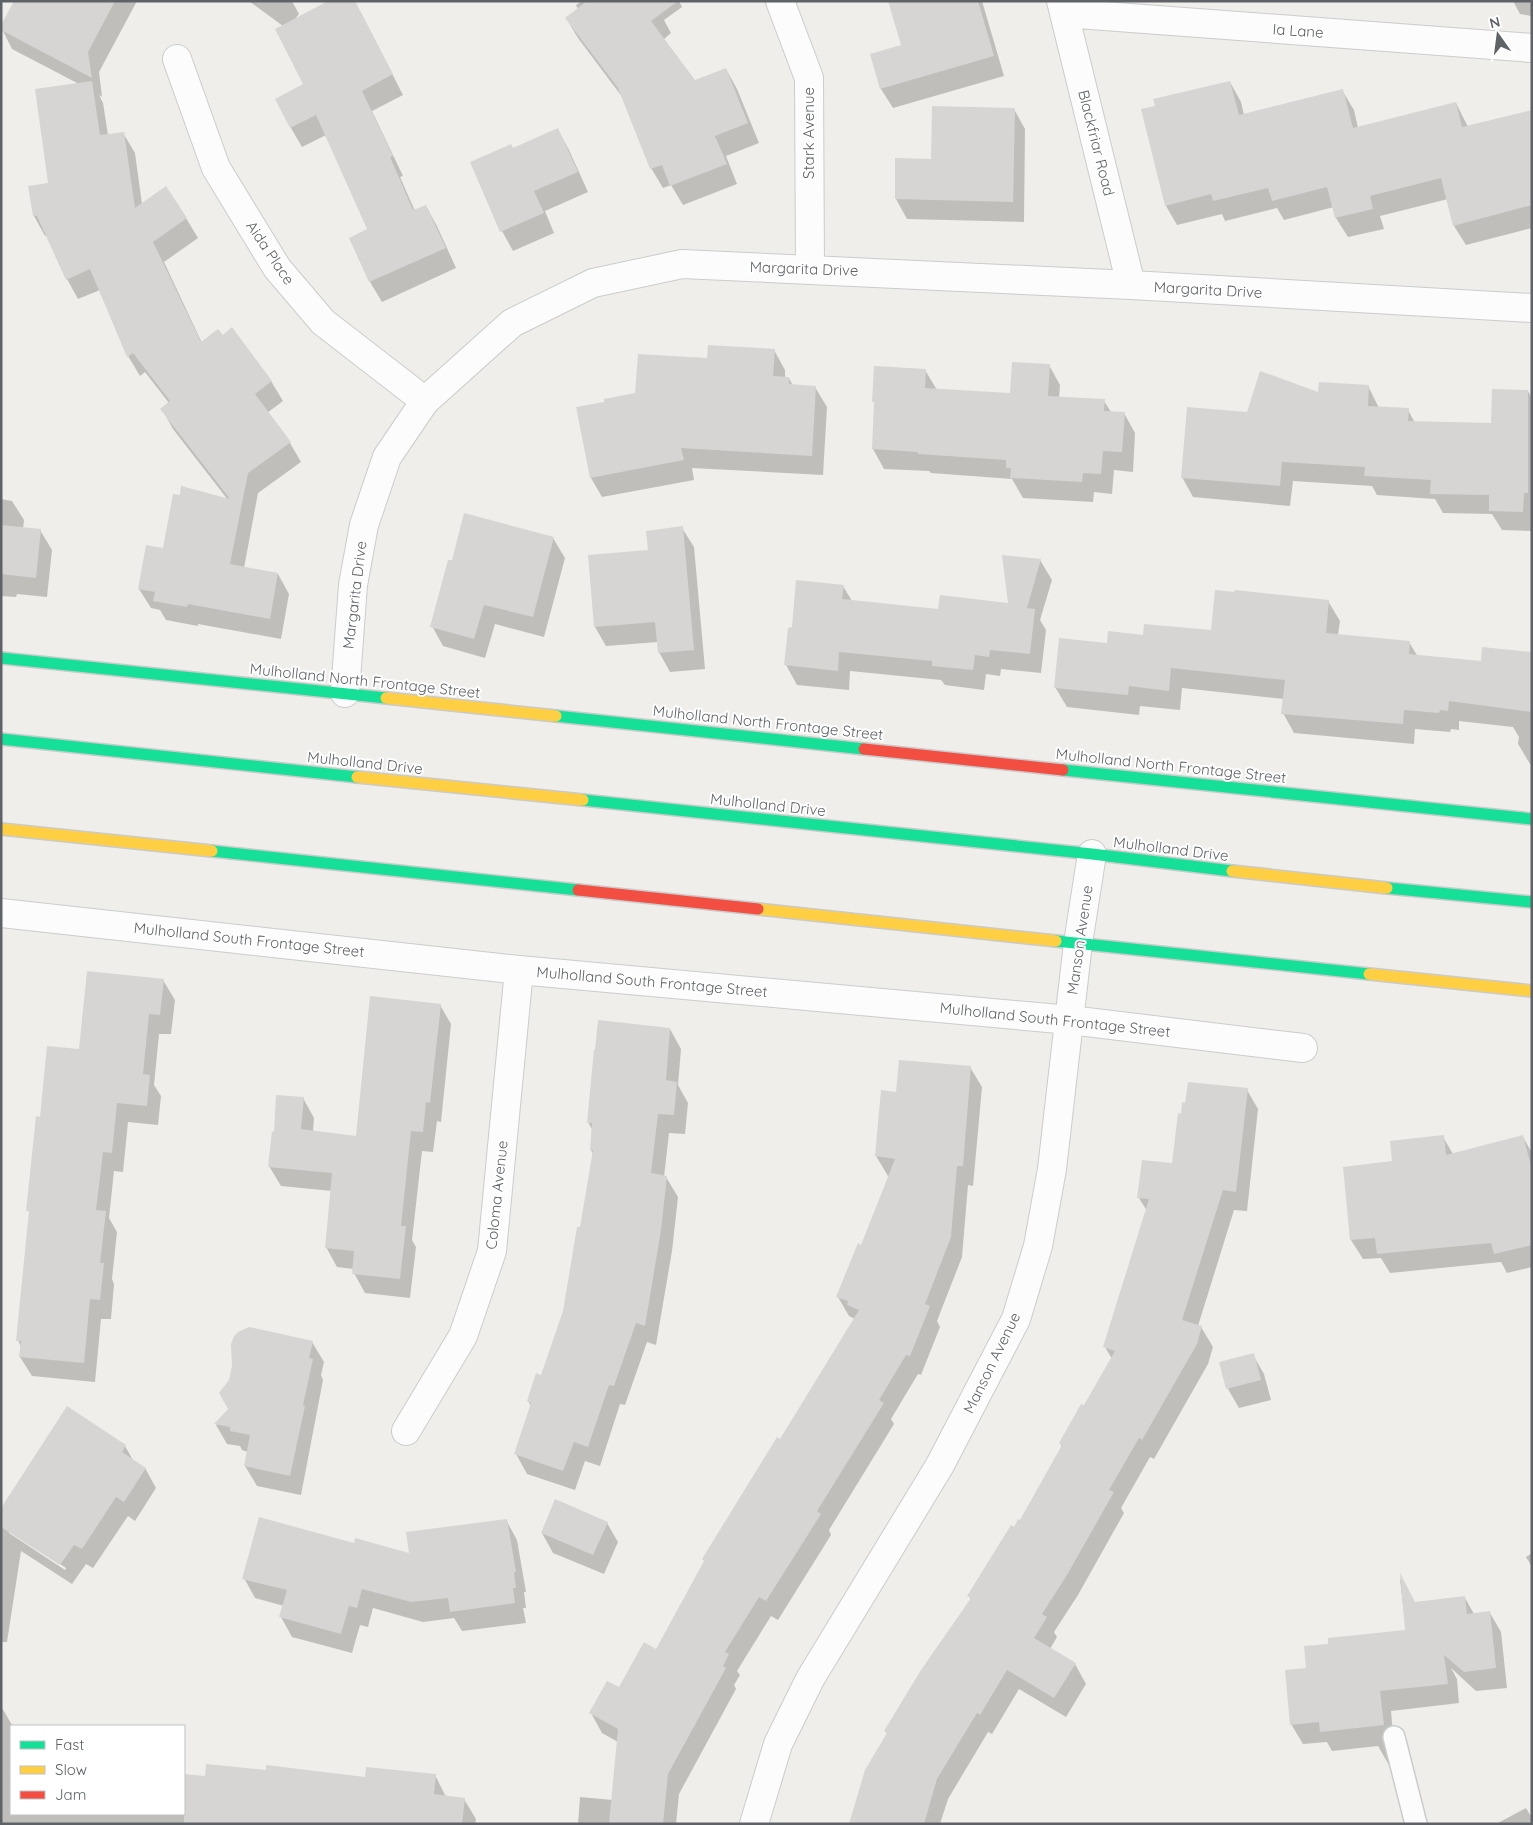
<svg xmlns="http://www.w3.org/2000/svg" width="1533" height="1825" font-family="Quicksand,sans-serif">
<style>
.shadow{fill:#0003;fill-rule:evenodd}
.building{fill:#d6d5d3}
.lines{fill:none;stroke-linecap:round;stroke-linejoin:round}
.lane-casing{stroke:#cbcccc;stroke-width:24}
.street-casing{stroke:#cbcccc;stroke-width:30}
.fast-casing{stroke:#cacacb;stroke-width:14}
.slow-casing{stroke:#cacacb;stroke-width:14}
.jam-casing{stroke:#cacacb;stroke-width:14}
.lane{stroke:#fdfcfc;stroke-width:21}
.street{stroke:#fdfcfc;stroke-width:28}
.fast{stroke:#16e098;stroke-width:11}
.slow{stroke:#ffcf43;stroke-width:11}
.jam{stroke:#f24e42;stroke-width:11}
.labels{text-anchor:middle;stroke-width:4;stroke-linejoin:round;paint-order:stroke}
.street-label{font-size:15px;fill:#5f6368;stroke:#fff}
</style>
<rect width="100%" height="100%" fill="#efeeea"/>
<path class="shadow" d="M15,1H137L99,72L102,97L99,95L103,103L108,135L123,133L135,153L142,204L186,218L198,238L164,262L202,343L271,381L283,401L267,413L290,443L301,462L258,493L244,568L278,574L289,594L281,639L198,624V626L166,620L160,610L151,608L139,589L164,550L228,500L173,429L162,409L169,403L145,372L140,376L128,356L100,290L78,299L67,279L48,235L45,236L34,216L50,184L79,84L12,49L1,27Z
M249,1H292L299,14L295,19L360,11L403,95L372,111L403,176L400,177L415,211L426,206L437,226L456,268L382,302L370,282L351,238L369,230L326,135L302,147L291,128L305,85L283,26Z
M582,1H679L682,7L664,20L671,33L663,40L694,82L726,69L737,89L759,143L726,156L737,184L683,205L671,185L663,188L651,168L623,98L578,38L566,18L578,9L576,5Z
M890,1H982L1004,76L893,108L881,89L872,54L902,46Z
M1513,1H1532V16L1520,14Z
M1230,82L1241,102L1244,115L1342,90L1354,110L1358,128L1456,103L1468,127L1532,111V228L1466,245L1454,226L1448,199L1380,216L1384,229L1348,237L1336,218L1334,207L1284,220L1277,208L1225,221L1222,214L1177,225L1166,206Z
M1014,109L1025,129L1024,222L907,219L896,199L932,160Z
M558,130L569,150L588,192L545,211L554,233L513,251L502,231L513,150Z
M774,350L785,370V378H789L793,386L815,387L827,407L823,475L692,468L694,480L602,497L591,478L606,403Z
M1049,365L1060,385L1059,398L1104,401L1111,412L1124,413L1135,433L1133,472L1114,470L1112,494L1094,492L1093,502L1023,498L1012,479L931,473L929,471L884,469L873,449L876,405L874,402L925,370L937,390L1011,394Z
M1368,386L1379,408L1408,410L1415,423L1493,424L1528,391L1532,398V531L1502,530L1492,514L1443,513L1435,499L1377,495L1372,486L1293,481L1290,506L1193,497L1182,477L1247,413L1319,394Z
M1,499L12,501L24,520L23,529L40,530L52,550L47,597L17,594L16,597L1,596Z
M682,528L694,547L705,669L670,672L659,652L658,642L606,646L595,627L649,551Z
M553,538L565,558L544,637L495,624L485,658L443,646L432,626Z
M1040,560L1052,580L1040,620L1046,630L1041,673L1001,669L1000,676L986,674L984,690L945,685L941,680L850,671L849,690L797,685L786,665L793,629L843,586L852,601L940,610L1010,604Z
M1328,601L1340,621L1338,635L1409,642L1418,657L1482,663L1532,653V764H1530L1518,744L1519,737L1513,727L1459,721V730L1451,729L1450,732L1415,729L1414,744L1294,733L1283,713L1284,699L1182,688L1180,710L1140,706L1139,715L1067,707L1055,687L1108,644L1144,637L1212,631Z
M163,980L175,1000L171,1034H159L154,1085L161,1096L158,1125L128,1122L123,1172L114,1171L109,1218L117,1232L112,1279L114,1284L111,1319H101L95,1382L32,1376L20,1357L21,1347L18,1340L30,1214L28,1210L41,1118L80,1051Z
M440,1005L451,1024L441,1122L437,1121L433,1152L422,1151L412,1240L416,1247L410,1298L365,1293L354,1273V1269L337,1267L326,1247L332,1191L281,1186L269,1166L275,1133L303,1098L314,1118L313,1132L357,1137Z
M670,1029L681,1049L678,1085L688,1103L685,1134L669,1133L664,1177H666L678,1197L672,1251L656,1345L647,1342L625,1405L620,1404L600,1466L585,1461L575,1490L527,1474L516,1454L531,1406L528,1401L542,1376L564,1311L581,1229L593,1154L591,1150L593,1131L588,1122Z
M970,1067L982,1087L973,1186L968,1185L962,1257L937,1321L940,1327L921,1375L918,1374L891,1419L894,1424L829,1530L831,1535L778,1620L771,1616L737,1671L740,1675L734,1685L736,1689L679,1794L676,1824H578L580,1797L613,1800L618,1742L602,1733L591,1713L619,1689L657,1650L780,1440L855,1319L849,1316L838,1297L861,1246L890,1176H888L876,1156L882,1092L897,1093Z
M1247,1090L1258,1109L1247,1211L1234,1210L1198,1326L1201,1327L1213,1347L1208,1364L1154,1459L1150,1457L1121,1508L1124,1513L1078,1595L1054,1632L1057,1637L1050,1649L1075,1664L1086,1684L1066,1717L1019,1689L992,1734L988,1732L948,1799L940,1824H851L888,1735L886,1731L971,1600L969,1596L1020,1521L1062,1447L1060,1443L1085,1407L1112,1359L1105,1347L1147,1211L1139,1198L1173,1165L1182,1115Z
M1443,1137L1453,1154L1523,1137L1532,1153V1267L1507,1273L1501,1262L1390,1273L1381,1258L1363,1259L1351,1240L1393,1162Z
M312,1342L324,1362L321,1375L323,1380L301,1495L257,1486L245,1466L248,1452L242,1450L240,1446L227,1444L216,1425L229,1409Z
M1253,1355L1264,1374L1271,1400L1239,1408L1228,1389L1221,1363Z
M125,1446L134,1462L145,1468L156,1488L135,1521L128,1516L93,1568L86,1564L72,1584L21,1551L7,1642H1V1510ZM9,1530L66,1568L65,1570L9,1533Z
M506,1520L517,1540L526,1592H524L526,1608H523L526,1623L462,1631L454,1618L423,1622L373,1608L368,1627L360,1625L352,1653L292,1637L281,1617L284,1606L255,1598L244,1578L355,1544L410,1554Z
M607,1523L618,1542L604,1574L553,1553L542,1533Z
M1532,1553V1567L1526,1557Z
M1400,1579L1415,1603L1465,1598L1474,1614L1490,1613L1501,1632L1507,1688L1476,1691L1451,1668L1457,1679L1459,1703L1391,1711L1397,1779L1378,1746L1332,1751L1327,1742L1303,1744L1291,1724L1308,1669L1330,1645L1406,1631Z
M1,1706L12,1725L10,1748H11V1814H184V1775L206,1778H366L435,1775L446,1797L464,1799L476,1819L475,1824H1Z
M1526,1808L1532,1818V1824H1496Z"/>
<path class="building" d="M14,1H115L88,52L92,78L1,30V25Z
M328,1H355L393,74L362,91L393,156L390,157L413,210L426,205L446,248L369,282L349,238L367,229L316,115L290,128L275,99L303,84L275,29Z
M587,1H678L651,21L695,80L726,68L748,123L715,136L727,164L670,186L662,165L650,169L618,88L565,18Z
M888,1H978L994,56L880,89L870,54L901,45Z
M92,81L100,135L124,132L135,208L166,186L187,218L153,242L201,342L218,329L223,335L232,327L272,381L255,394L291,442L248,473L230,564L278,573L270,619L188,604L187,607L153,601L155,592L138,589L146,545L163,548L173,494L180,495L181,486L230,499L160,409L170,401L133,353L127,357L90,269L66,280L37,216H33L28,186L48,183L35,89Z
M1230,81L1239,115L1343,89L1353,128L1456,102L1462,127L1532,110V205L1453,226L1441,178L1370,196L1373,209L1335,218L1327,187L1272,201L1268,188L1213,201L1211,194L1165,206L1141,109L1155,106L1153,99Z
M932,106L1015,108L1013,202L895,199V158L931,159Z
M558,128L578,172L534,191L544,213L500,232L470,162L511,144L513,148Z
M708,345L775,349L773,376L789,377V384L816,386L812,456L681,448L684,460L590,478L576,407L604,402V399L635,393L638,354L707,358Z
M1012,362L1050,364L1048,396L1105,399L1104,411L1125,412L1122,452L1103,451L1101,474L1083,473L1082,482L1010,478L1011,468H1006V460L918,454V452L872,449L874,402H872L874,366L926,369L925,388L1010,393Z
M1260,371L1318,392L1319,382L1369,385L1368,406L1409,408L1408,421L1491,423L1492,389L1528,390V493H1524L1523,512L1489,511V495L1430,494L1431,480L1364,476L1365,467L1282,462L1280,486L1181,478L1187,407L1247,412Z
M464,513L554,537L533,617L484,605L474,639L430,627L448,560H452Z
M1,525L41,529L36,578L1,574Z
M683,526L694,650L658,653L655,622L594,627L588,555L648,550L646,531Z
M1002,555L1041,559L1027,608L1035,609L1030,654L990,650L989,657L975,655L973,670L932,666V661L839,652L838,671L784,665L788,628L792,627L796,580L844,585L842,599L938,609L940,595L1008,603Z
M1215,590L1234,592L1235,590L1329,600L1326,633L1410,641L1409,654L1481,661L1482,647L1532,652V712L1449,701L1448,711L1440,710L1439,713L1404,710L1403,724L1281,714L1285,680L1171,668L1169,691L1129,686L1128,695L1054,688L1059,638L1107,643L1108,631L1143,635L1144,624L1211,630Z
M87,971L164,979L160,1015L149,1014L143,1074L150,1075L147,1106L117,1103L112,1153L103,1152L96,1210L106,1211L100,1263H104L100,1300L90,1299L84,1363L19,1357L21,1341H16L29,1211H26L36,1116L40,1117L47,1046L79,1049Z
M370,996L441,1004L430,1103L426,1102L423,1132L411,1131L401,1226H406L400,1279L352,1274L354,1251L325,1248L332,1173L268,1167L272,1131L274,1132L276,1095L304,1097L301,1129L356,1136Z
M598,1020L670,1028L666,1080L677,1082L674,1115L658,1114L651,1173L667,1176L661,1230L645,1326L636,1323L614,1386L609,1385L588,1447L574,1442L563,1471L514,1454L531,1403L527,1401L536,1373L541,1375L563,1311L577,1227H580L593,1150H590L592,1123H587L594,1049L595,1050Z
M899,1060L971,1066L963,1166H957L951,1237L925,1304L930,1306L910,1356L906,1355L879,1400L884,1403L817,1511L821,1514L766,1601L759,1597L725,1652L729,1654L723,1666L726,1668L668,1774L663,1824H609L618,1729L589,1713L607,1681L619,1687L644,1642L656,1649L704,1561L702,1559L777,1437L780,1439L859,1310L847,1305L848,1301L836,1297L858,1243L861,1245L895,1159L875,1156L881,1090L896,1092Z
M1188,1082L1248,1088L1236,1192L1223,1190L1182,1320L1202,1326L1197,1344L1142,1440L1139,1438L1109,1490L1114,1492L1067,1575L1042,1614L1047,1617L1034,1638L1076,1663L1054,1698L1007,1670L980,1715L977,1713L937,1779L924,1824H849L865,1770L887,1733L884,1731L921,1670L971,1598L967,1596L1011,1525L1014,1527L1018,1519L1020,1520L1062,1445L1059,1443L1081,1404L1084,1405L1115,1351L1103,1347L1149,1199L1137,1198L1142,1160L1172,1163L1178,1113L1181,1114L1182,1102L1185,1103Z
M1444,1135L1446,1155L1523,1135L1532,1170V1245L1494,1254L1491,1243L1377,1254L1375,1238L1350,1240L1343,1167L1392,1161L1390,1141Z
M249,1327L313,1341L309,1358L313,1359L303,1405L305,1406L290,1476L244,1466L250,1435L230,1431V1427L214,1424L228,1409L219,1393L229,1380L232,1366L231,1344L234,1336L238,1332Z
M1254,1353L1261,1380L1226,1389L1219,1362Z
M67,1406L126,1445L122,1452L146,1468L124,1502L116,1497L82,1549L74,1545L60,1565L1,1527V1508Z
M555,1499L608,1522L593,1555L541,1533Z
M259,1517L354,1543L355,1538L409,1553L406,1532L507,1519L516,1572H514L516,1588H513L515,1603L450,1612L448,1598L411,1602L362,1589L357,1608L349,1606L341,1634L279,1617L287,1590L242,1579Z
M1400,1573L1415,1602L1465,1596L1467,1614L1490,1611L1496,1668L1464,1672L1444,1655L1448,1684L1380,1691L1384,1725L1320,1732L1319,1722L1290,1725L1285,1670L1306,1668L1304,1646L1328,1644V1638L1405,1630Z
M206,1764L266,1770V1765L365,1777L366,1767L436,1774L434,1794L465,1798L462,1824H184V1774L205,1776Z"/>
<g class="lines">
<g class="lane-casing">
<path id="lane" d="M1394,1737L1416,1824"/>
</g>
<g class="street-casing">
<path id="street" d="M780,1L809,78L810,269
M1061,1L1131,285
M1064,13L1532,48
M177,59L216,168L277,268L323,322L425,401
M345,693L353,585L364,525L387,457L425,401L512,323L593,283L682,264L1131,285L1532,308
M1,913L519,970L1070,1020L1303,1048
M406,1431L463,1336L492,1251L519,970
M754,1824L778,1744L810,1679L940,1465L1016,1319L1038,1246L1052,1169L1078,943L1092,854"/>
</g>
<g class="fast-casing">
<path id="fast" d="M1,658L386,698
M556,716L864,749
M1,739L357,777
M1063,770L1532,819
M583,800L1092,854L1232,871
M212,851L578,890
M1387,888L1532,902
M1056,941L1369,974"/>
</g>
<g class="slow-casing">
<path id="slow" d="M386,698L556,716
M357,777L583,800
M1,829L212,851
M1232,871L1387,888
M758,909L1056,941
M1369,974L1532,991"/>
</g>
<g class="jam-casing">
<path id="jam" d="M864,749L1063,770
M578,890L758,909"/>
</g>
<use href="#lane" class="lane"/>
<use href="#street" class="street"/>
<use href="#fast" class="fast"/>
<use href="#slow" class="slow"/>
<use href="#jam" class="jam"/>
</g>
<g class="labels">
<g class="street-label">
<text transform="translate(1298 31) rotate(4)" y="5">Ia Lane</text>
<text transform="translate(809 133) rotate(-90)" y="5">Stark Avenue</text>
<text transform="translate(1096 143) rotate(76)" y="5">Blackfriar Road</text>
<text transform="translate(270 253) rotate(56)" y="5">Aida Place</text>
<text transform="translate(804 269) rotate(2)" y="5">Margarita Drive</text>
<text transform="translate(1208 290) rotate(3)" y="5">Margarita Drive</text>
<text transform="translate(355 595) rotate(-83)" y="5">Margarita Drive</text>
<text transform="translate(365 681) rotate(6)" y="5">Mulholland North Frontage Street</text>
<text transform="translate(768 723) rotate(6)" y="5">Mulholland North Frontage Street</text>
<text transform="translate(365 763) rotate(6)" y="5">Mulholland Drive</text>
<text transform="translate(1171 766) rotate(6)" y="5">Mulholland North Frontage Street</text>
<text transform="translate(768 805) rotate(6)" y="5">Mulholland Drive</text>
<text transform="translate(1171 849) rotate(7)" y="5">Mulholland Drive</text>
<text transform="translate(249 940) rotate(6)" y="5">Mulholland South Frontage Street</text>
<text transform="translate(1080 940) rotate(-82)" y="5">Manson Avenue</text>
<text transform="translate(652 982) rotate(5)" y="5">Mulholland South Frontage Street</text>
<text transform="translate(1055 1020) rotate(6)" y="5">Mulholland South Frontage Street</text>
<text transform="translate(497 1195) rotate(-84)" y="5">Coloma Avenue</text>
<text transform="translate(992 1363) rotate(-64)" y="5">Manson Avenue</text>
</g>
</g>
<rect width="1533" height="1825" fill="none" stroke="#5f6368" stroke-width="5"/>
<rect x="10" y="1725" width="175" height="90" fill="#ffffff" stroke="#bfc1c3"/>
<rect x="20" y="1741" width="25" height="8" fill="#16e098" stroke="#bfc1c3"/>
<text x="55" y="1750" font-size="15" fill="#5f6368">Fast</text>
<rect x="20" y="1766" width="25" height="8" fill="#ffcf43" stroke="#bfc1c3"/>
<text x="55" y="1775" font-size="15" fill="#5f6368">Slow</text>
<rect x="20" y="1791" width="25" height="8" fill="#f24e42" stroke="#bfc1c3"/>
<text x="55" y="1800" font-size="15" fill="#5f6368">Jam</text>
<g transform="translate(1498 35) rotate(346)" stroke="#ffffff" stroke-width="4" paint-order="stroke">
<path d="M0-4L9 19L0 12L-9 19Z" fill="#5f6368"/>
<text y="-8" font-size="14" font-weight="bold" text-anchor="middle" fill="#5f6368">N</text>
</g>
</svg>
